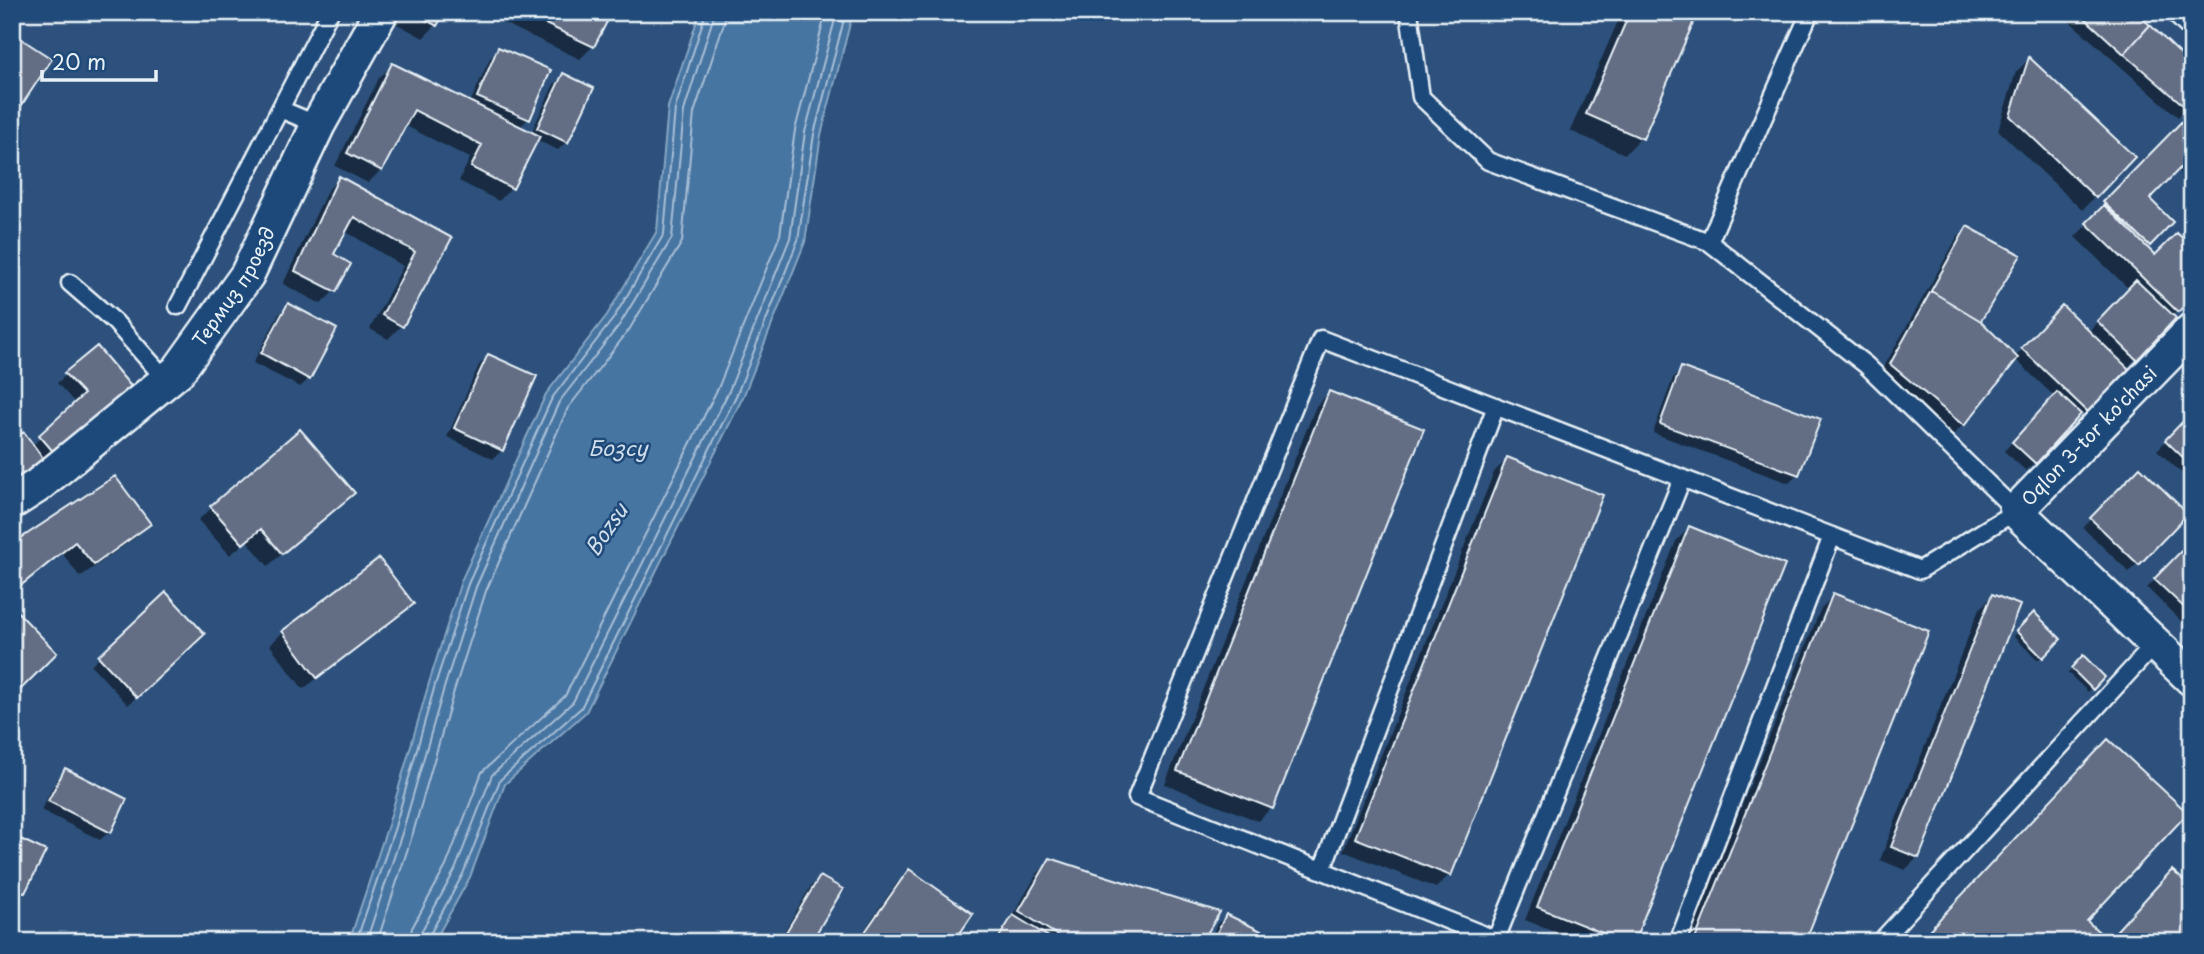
<svg xmlns="http://www.w3.org/2000/svg" width="2204" height="954" font-family="'Playpen Sans',sans-serif">
<style>
.water{fill:#4774a2;stroke:#87a6c4;stroke-width:2}
.shadow{fill:#0007}
.lines{fill:none;stroke-linecap:round;stroke-linejoin:round}
.shore{stroke:#a8bfd6;stroke-width:2}
.building{fill:#646d84;stroke:#e8f1f8;stroke-width:2}
.lane-casing{stroke:#e8f1f8;stroke-width:21}
.street-casing{stroke:#e8f1f8;stroke-width:38}
.lane{stroke:#1f4a7a;stroke-width:16}
.street{stroke:#1f4a7a;stroke-width:33}
.labels{text-anchor:middle;stroke-width:5;stroke-linejoin:round;paint-order:stroke}
.street-label{font-size:19px;fill:#e8f1f8;stroke:#1f4a7a}
.water-label{font-size:21px;font-style:italic;fill:#d0deeb;stroke:#1f4a7a}
</style>
<rect width="100%" height="100%" fill="#2d517c"/>
<filter id="ink" filterUnits="userSpaceOnUse"><feTurbulence type="fractalNoise" baseFrequency=".0143" numOctaves="2"/><feDisplacementMap in="SourceGraphic" scale="14" xChannelSelector="R" yChannelSelector="G"/><feConvolveMatrix kernelMatrix="1 2 1 2 8 2 1 2 1" color-interpolation-filters="sRGB"/></filter>
<g filter="url(#ink)">
<path class="water" d="M700,12H853L821,135L805,242L743,397L586,712L505,784L470,877L434,942H349L388,825L429,683L461,581L546,394L607,315L657,231L668,107Z"/>
<path class="shadow" d="M396,12H443L436,25L423,38L392,21Z
M480,12H610L593,46L580,59Z
M1622,12H1696L1641,138L1625,154L1570,131Z
M2075,12H2132L2192,103L2178,117L2068,20Z
M499,49L528,119L519,128L531,133L554,84L563,75L566,142L558,150L536,140L511,188L499,201L459,181L470,158L404,125L381,170L368,183L335,166L379,78L392,65L470,103L490,58Z
M2029,59L2133,157L2082,210L1998,130L2016,72Z
M2192,113V186L2176,170L2148,199L2171,222L2146,248L2192,295L2172,316L2174,318L2126,369L2078,419L2076,417L2026,471L2004,451L2055,397L2015,359L1963,425L1950,438L1878,377L1958,236L1967,228L1979,321L2015,357L2062,307L2088,332L2129,289L2075,237L2094,217L2092,216Z
M339,178L450,239L401,326L388,339L370,329L403,266L345,231L332,255L334,291L321,304L283,284L327,191Z
M288,305L309,379L300,387L253,363L279,314Z
M97,348L88,438L32,478V446L76,404L57,383Z
M488,356L502,450L493,459L447,437L479,365Z
M1682,369L1798,474L1789,483L1653,433L1673,378Z
M1329,393L1271,808L1258,821L1165,784L1316,406Z
M2192,415V483L2157,450Z
M300,431L353,493L268,566L247,541L230,555L198,520Z
M1507,459L1449,875L1436,888L1343,851L1494,472Z
M2140,470L2185,514L2129,572L2083,528Z
M149,524L136,537L80,577L62,553L12,593V546Z
M1689,528L1632,942H1580L1525,920L1676,541Z
M2192,542V632L2147,588Z
M1834,595L1803,942H1687L1821,608Z
M1992,596L1918,857L1905,870L1880,860L1979,609Z
M412,604L399,617L303,689L270,645L283,632Z
M2034,614L2059,639L2038,660L2013,636Z
M194,643L128,705L91,665L99,657Z
M2083,658L2103,677L2088,692L2068,673Z
M65,770L109,832L100,840L41,810L57,779Z
M12,836L24,892L12,903Z
M1050,860L1200,942H992L1010,920L1037,874Z
M909,872L952,942H856L896,884Z
M820,878L809,942H778L811,886Z
M1226,916L1280,942H1209L1217,924Z"/>
<g class="lines">
<path class="shore" d="M356,942L395,827L435,685L468,584L552,398L613,319L664,234L675,109L706,12
M366,942L403,830L444,688L476,587L559,402L620,324L672,238L684,111L715,12
M377,942L413,833L454,691L486,591L568,408L629,330L682,242L694,113L724,23L726,12
M409,942L412,928L446,866L482,772L565,696L719,386L780,235L795,130L826,12
M420,942L421,932L455,870L492,775L573,702L729,391L790,238L805,132L837,12
M429,942V936L463,874L500,780L581,708L737,394L798,240L814,134L846,12"/>
</g>
<path class="building" d="M411,12H445L437,26Z
M520,12H612L594,47Z
M1630,12H1698L1643,139L1586,114Z
M2078,12H2135L2150,25L2124,54Z
M2150,25L2192,65V105L2188,109L2124,54Z
M12,33L52,59L12,120Z
M498,47L551,70L530,120L477,97Z
M2029,57L2135,157L2096,198L2010,116Z
M392,63L540,136L513,189L471,167L482,145L414,110L382,171L347,153Z
M563,73L594,88L568,143L537,128Z
M2192,111V161L2189,159L2150,199L2173,222L2150,246L2103,202Z
M339,176L452,238L403,327L382,315L415,252L354,217L334,254L351,264L336,292L295,271Z
M2104,205L2155,255L2177,233L2192,247V298L2178,312L2086,223Z
M1967,226L2021,255L1981,321L1931,291Z
M2136,280L2176,318L2137,360L2097,321Z
M1931,291L1981,321L2018,358L1964,426L1890,364Z
M288,303L337,329L310,380L261,353Z
M2062,305L2129,369L2088,412L2021,348Z
M97,346L134,390L57,456L39,435L84,394L64,373Z
M488,354L537,376L503,451L454,428Z
M1681,367L1821,419L1799,475L1660,424Z
M1329,391L1424,429L1273,809L1177,771Z
M2057,392L2081,414L2036,464L2012,442Z
M2192,412V466L2165,440Z
M300,429L355,493L282,554L261,529L243,544L210,506Z
M24,432L48,465L12,487V439Z
M1507,457L1603,495L1451,876L1355,838Z
M2140,467L2188,514L2139,565L2090,518Z
M115,476L151,524L94,565L75,542L19,587L12,579V544Z
M1689,526L1785,565L1634,942H1625L1537,907Z
M2192,540V615L2154,579Z
M379,558L414,604L317,678L282,631Z
M166,592L205,634L137,698L98,656Z
M1833,593L1929,631L1805,942H1694Z
M1992,594L2020,605L1919,858L1891,847Z
M12,606L57,653L12,698Z
M2034,612L2061,639L2043,658L2016,631Z
M2083,655L2105,677L2093,690L2071,668Z
M2108,739L2188,813L2087,921L2108,940L2172,870L2192,888V942H1918Z
M65,768L127,799L111,833L48,801Z
M12,835L46,851L25,893L12,886Z
M1050,858L1096,873L1220,912L1202,942H1068L1019,911Z
M909,869L973,914L954,942H858Z
M820,876L843,889L811,942H780Z
M1226,914L1284,942L1213,941Z
M1013,915L1057,942H996Z"/>
<g class="lines">
<g class="lane-casing">
<path id="lane" d="M1409,12L1421,97L1488,161L1709,242L1866,365L2016,511L1920,570L1321,339L1137,797L1502,942
M318,125L280,109L330,12
M1709,242L1810,12
M70,283L115,322L167,381
M178,306L280,109
M1322,870L1496,406
M1496,939L1682,479
M1678,942L1832,536
M1880,942L2155,644"/>
</g>
<g class="street-casing">
<g id="street">
<path d="M2185,12L2192,19"/>
<path d="M2192,330L2016,511L2192,679"/>
<path id="s1" d="M12,502L37,486L178,371L247,275L318,125L381,12"/>
</g>
</g>
<use href="#lane" class="lane"/>
<use href="#street" class="street"/>
</g>
</g>
<g class="labels">
<g class="street-label">
<text dy="7" stroke="none"><textPath href="#s1" startOffset="313">Термиз проезд</textPath></text>
<text transform="translate(2089 436) rotate(-46)" y="7">Oqlon 3-tor ko'chasi</text>
</g>
<g class="water-label">
<text x="618" y="456">Бозсу</text>
<text transform="translate(607 530) rotate(-56)" y="7">Bozsu</text>
</g>
</g>
<rect width="2204" height="954" fill="none" stroke="#1f4a7a" stroke-width="42"/>
<rect x="21" y="21" width="2162" height="912" fill="none" stroke="#e8f1f8" stroke-width="2.5" filter="url(#ink)"/>
<path d="M42 70v10h114v-10" fill="none" stroke="#e8f1f8" stroke-width="3.5"/>
<text x="52" y="70" font-size="21" fill="#e8f1f8" stroke="#1f4a7a" stroke-width="5" paint-order="stroke">20 m</text>
</svg>
